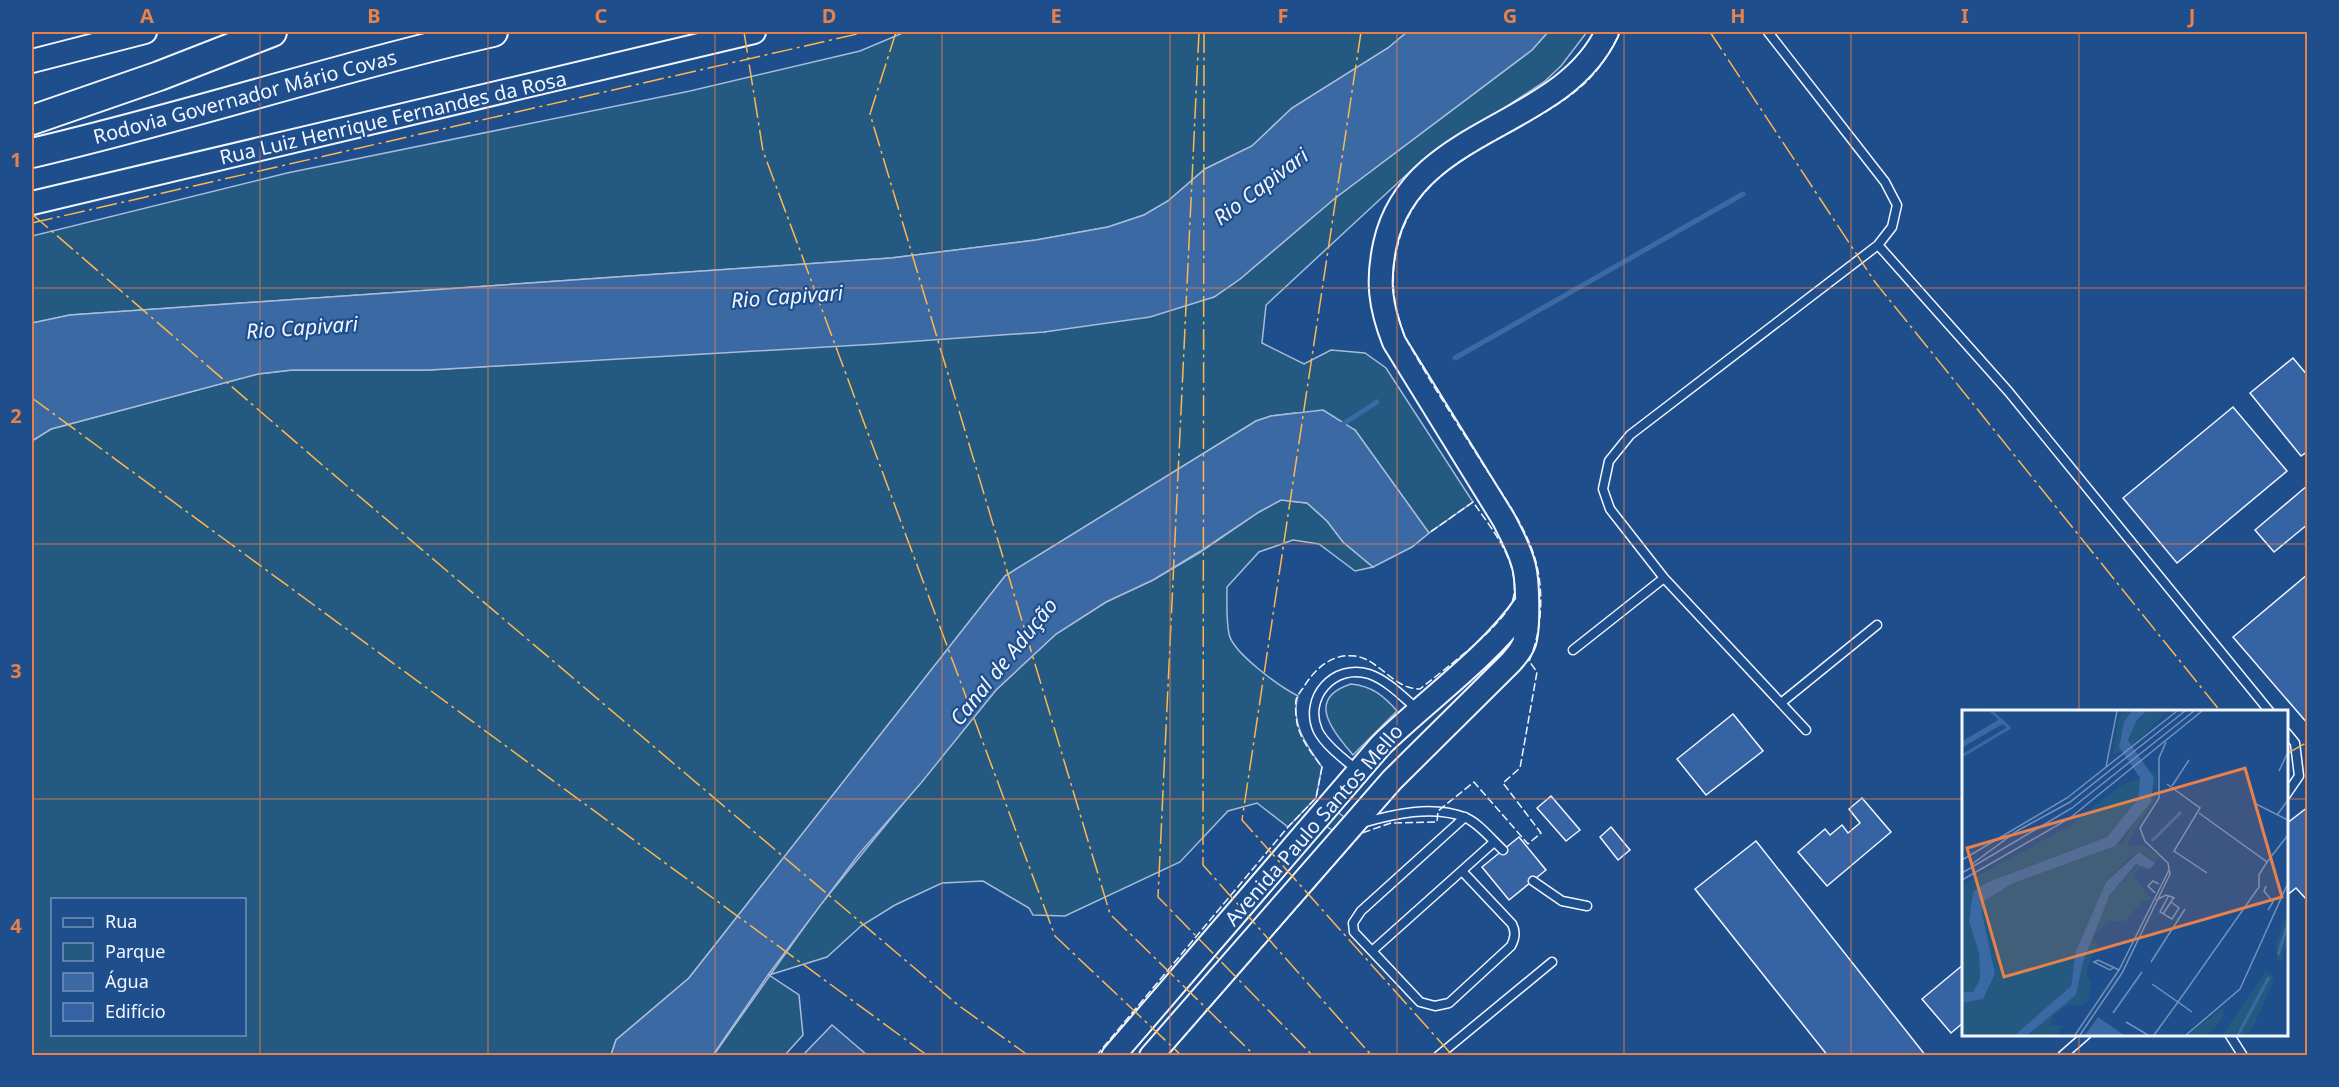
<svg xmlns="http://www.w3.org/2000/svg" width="2339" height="1087" font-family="'Noto Sans',sans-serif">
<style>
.green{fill:#245a82;stroke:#a8bbd7;stroke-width:1.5;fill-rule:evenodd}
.parking{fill:#305b95;stroke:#a8bbd7;stroke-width:1.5}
.water{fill:#3b69a3;stroke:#a8bbd7;stroke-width:1.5}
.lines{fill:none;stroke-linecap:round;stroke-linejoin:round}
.stream{stroke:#3b69a3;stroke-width:5}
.building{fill:#3563a3;stroke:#f2f6ff;stroke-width:1.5}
.lane-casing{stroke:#f2f6ff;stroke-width:11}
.secondary-casing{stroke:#f2f6ff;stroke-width:26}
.highway-casing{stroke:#f2f6ff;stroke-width:32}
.lane{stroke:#1f4e8c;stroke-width:8}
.secondary{stroke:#1f4e8c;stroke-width:22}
.highway{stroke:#1f4e8c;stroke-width:28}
.fence{stroke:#f2f6ff;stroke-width:1.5;stroke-dasharray:8 3;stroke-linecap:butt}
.power{stroke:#ffb74d;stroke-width:1.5;stroke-dasharray:21 4.5 3 4.5;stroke-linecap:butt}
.grid{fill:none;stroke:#ea8049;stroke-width:1.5;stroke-opacity:0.55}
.labels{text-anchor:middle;stroke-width:4.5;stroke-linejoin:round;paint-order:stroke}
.street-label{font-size:20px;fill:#f2f6ff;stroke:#1f4e8c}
.water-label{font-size:21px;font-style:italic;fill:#f2f6ff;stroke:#1f4e8c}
.inset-river{fill:none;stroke:#3b69a3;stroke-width:3}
.inset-road{fill:none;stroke:#7391ba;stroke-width:1.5}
.view{fill:#ea8049;fill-opacity:0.15;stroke:#ea8049;stroke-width:3}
.inset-edge{fill:none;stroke:#f2f6ff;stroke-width:3}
.neatline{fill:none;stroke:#ea8049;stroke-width:2}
.grid-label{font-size:20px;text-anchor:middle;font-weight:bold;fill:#ea8049}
</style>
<rect width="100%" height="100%" fill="#1f4e8c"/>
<path class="green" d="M905,32H1407L1388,48L1292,108L1252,146L1205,169L1168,201L1144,215L1108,227L1036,240L891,258L70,315L32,323V236L287,173L690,91L860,51Z
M1548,32H1587L1561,66L1544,82L1417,165L1266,305L1262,343L1304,364L1331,350L1365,353L1386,368L1473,502L1429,533L1355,430L1295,413L1271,416L1256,421L1005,576L689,978L616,1040L611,1055H32V441L51,429L258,374L292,370H429L1044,332L1214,297L1240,279L1334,199L1532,50ZM52,900H244V1034H52Z
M1281,500L1307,503L1327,521L1343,542L1373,567L1355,571L1319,544L1293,540L1259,552L1227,587C1227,602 1226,619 1229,634C1233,653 1280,687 1298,696C1290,723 1307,746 1322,767L1316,798L1288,827L1257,803L1228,811L1180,862L1065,916L1033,915L1029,908L983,881L942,883L895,905L861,926L827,957L769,975L799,995L803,1035L785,1055L713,1056L817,909L996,690L1056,634L1106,602L1153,580L1199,553L1259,512Z
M1351,684C1372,686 1384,696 1397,711L1353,755C1334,732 1304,699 1351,684Z
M1336,811L1344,817L1345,822L1335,832L1326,826Z"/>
<path class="parking" d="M832,1025L867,1055H803Z"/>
<path class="water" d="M1407,32H1548L1532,50L1334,199L1240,279L1214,297L1150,317L1044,332L877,344L429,370H292L258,374L51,429L32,441V323L70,315L891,258L1036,240L1108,227L1144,215L1168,201L1205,169L1252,146L1292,108L1388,48Z
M1323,410L1355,430L1429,533L1412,547L1373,567L1343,542L1327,521L1307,503L1281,500L1259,512L1199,552L1153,580L1106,602L1056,634L996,690L921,783L859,854L768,975L713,1055H611L616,1040L689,978L1005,576L1256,421L1271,416Z"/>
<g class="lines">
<path class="stream" d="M1455,358L1743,194
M1338,427L1377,402"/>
</g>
<path class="building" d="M2293,358L2308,376V451L2301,456L2250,393Z
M2233,407L2287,471L2177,563L2123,498Z
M2308,485V524L2274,552L2255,530Z
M2308,574V724L2233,637Z
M1733,714L1763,751L1706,795L1677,759Z
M1551,796L1580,830L1566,841L1537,808Z
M1862,798L1891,832L1827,886L1798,852L1825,829L1830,835L1842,825L1848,833L1860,823L1849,809Z
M2308,807V901L2296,888L2286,896V824Z
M1611,827L1630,850L1618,860L1600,837Z
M1519,837L1546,870L1509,900L1482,867Z
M1756,841L1926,1056H1828L1695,889Z
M1964,964V1022L1951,1033L1922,999Z"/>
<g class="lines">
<g class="lane-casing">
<path id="lane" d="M1768,32L1885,182L1897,205L1892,227L1878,245L1630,435L1609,461L1603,489L1610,509L1664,578L1806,730
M1878,245L2008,391L2270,712
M1573,650L1664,578
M1781,703L1877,625
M2286,732L2295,743L2299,776L2286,795
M1357,770C1344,759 1326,746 1318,731C1303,698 1334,663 1369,674C1387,680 1403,697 1417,709
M1362,823C1394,814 1432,805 1464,817C1478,822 1492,840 1503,850
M1462,871L1512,924C1516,932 1515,938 1511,946L1449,1003L1435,1006L1420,1002L1354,932L1353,923L1361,911L1465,817
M1533,881L1562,901L1587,906
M1372,951L1494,842
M2229,1034L2243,1056
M1438,1056L1552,962
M2062,1056L2087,1034"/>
</g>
<g class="secondary-casing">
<path id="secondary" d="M32,61L145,32
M32,203L754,32
M1113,1056L1381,745C1428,699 1489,657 1526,604
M1151,1056L1392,780L1511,662C1516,656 1521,651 1524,643C1529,628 1528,578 1523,563C1519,548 1511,534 1504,520L1394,342C1380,306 1377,281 1385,244C1411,126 1561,130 1607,32"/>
</g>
<g class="highway-casing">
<path id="highway" d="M32,120L159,76L272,32
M32,153C187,117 338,67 493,32"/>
</g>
<use href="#lane" class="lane"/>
<use href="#secondary" class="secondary"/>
<use href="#highway" class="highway"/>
<path class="fence" d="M1096,1056L1288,827L1316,798L1322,767C1313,755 1300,739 1297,723C1296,717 1295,707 1296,700C1297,696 1300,692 1303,688C1314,670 1331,653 1355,656C1379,659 1393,689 1420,689C1442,671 1505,625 1513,599C1516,589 1514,575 1511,566C1504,543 1487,522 1473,502L1429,533
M1167,1056L1362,833L1391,823L1437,822L1438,811L1474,782L1528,844L1541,833L1503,783L1520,768L1537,672L1529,661C1542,632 1544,592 1536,562C1527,529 1505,498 1486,469C1459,426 1430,382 1405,337C1393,306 1390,280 1397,248C1417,155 1522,140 1584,84C1599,70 1612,50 1620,32
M2304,1056L2308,1052"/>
<path class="power" d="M744,32L763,151L1055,936L1182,1056
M896,32L870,114L1110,914L1255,1056
M1199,32L1158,897L1313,1056
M1204,32L1203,865L1372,1056
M1361,32L1242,820L1453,1056
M1710,32L1875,282L2221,712
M32,214L320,463L958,1005L1029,1056
M32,223L866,32
M32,398L928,1056
M2286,754L2308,742"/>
</g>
<path class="grid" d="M260,32V1056M488,32V1056M715,32V1056M942,32V1056M1170,32V1056M1397,32V1056M1624,32V1056M1851,32V1056M2079,32V712M32,288H2308M32,544H2308M32,799H1964M2286,799H2308M2079,1034V1056"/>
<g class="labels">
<g class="street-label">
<text transform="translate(245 97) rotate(-15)" y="7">Rodovia Governador Mário Covas</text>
<text transform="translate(393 118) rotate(-13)" y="7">Rua Luiz Henrique Fernandes da Rosa</text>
<text transform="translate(1314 825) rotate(-49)" y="7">Avenida Paulo Santos Mello</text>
</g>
<g class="water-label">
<text transform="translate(1261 187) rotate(-37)" y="7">Rio Capivari</text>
<text transform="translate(787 297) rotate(-4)" y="7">Rio Capivari</text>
<text transform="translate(302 328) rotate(-4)" y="7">Rio Capivari</text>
<text transform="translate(1004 662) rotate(-51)" y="7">Canal de Adução</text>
</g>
</g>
<g transform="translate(1962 710)">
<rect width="326" height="326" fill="#1f4e8c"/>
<path d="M163,1H170L158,26L159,42L151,44L156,9ZM185,1H206L169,36L168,21ZM188,59L195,66V87L166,131L167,136L182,135L197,147L193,153L181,143L171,144L144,172L114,241L109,276L53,325H0V293L21,289L33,264L20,203L21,192L49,174L160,132L193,81ZM178,68L176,89L149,125L24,173L11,182L7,211L17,243L18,269L11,282H0V175L109,115L158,76ZM178,153L188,159L177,158L171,166L189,188L179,193L163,211H147L130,227L136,234L124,261L129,274L126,290L120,296L106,295L91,306L88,315H101L95,325H65L114,284L121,252L136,210L147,186ZM325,202V230L320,251L315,249L314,233ZM304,261L313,268L291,317L285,325H260ZM261,298L262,306L246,325H226Z" fill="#245a82"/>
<path d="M170,1H185L175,10L166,30L192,68L189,92L153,136L49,174L21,192L20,203L33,264L21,289L0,293V282H11L18,269L17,243L7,211L11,182L24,173L145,127L176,89L178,68L157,37L162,12ZM177,142L193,153L188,159L174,154L147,186L121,252L114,285L65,325H53L109,276L114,241L144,172ZM136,307L162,325H123Z" fill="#3b69a3"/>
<path class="inset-river" d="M0,33L39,10L29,1M0,36L41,12L47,18L0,46M190,131L219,102M316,245L326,213M276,325L307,267"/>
<path class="inset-road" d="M144,57L155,1M317,61L326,42M205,74L238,98L212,141L245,163M210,76L227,50M294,94L326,110M315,105L326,90M0,150L105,88L215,1M305,152L326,125M10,154L55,121L108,92L223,1M0,163L110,98L232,1M0,170L108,108L240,1M304,176L302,181L311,192L306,200M193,183L186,176L191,171L197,174M207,185L198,202L210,209L217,198L209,192M194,190L204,185L213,188M201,204L212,187M189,252L223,199M151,258L148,260L132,252L136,250L157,260M190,274L216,292L297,177V165L305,152L237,103M151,303L180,262M164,312L186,325M113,325L157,260L207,160M118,325L160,263L208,164L206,153L183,131L178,118L197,88V48L204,32M192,325L216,292L230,302M224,325L278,279L326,173"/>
<path class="view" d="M283,58L320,187L42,267L5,138Z"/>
<rect width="326" height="326" class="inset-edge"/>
</g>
<rect width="2339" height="1087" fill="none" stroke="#1f4e8c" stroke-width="66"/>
<rect x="51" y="898" width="195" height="138" fill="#1f4e8c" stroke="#7391ba" stroke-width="1.5"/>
<rect x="63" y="918" width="30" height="9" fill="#1f4e8c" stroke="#7391ba" stroke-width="1.5"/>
<text x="105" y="928" font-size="18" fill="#f2f6ff">Rua</text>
<rect x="63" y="943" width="30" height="18" fill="#245a82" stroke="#7391ba" stroke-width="1.5"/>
<text x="105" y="958" font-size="18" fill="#f2f6ff">Parque</text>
<rect x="63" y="973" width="30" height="18" fill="#3b69a3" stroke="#7391ba" stroke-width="1.5"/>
<text x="105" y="988" font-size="18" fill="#f2f6ff">Água</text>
<rect x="63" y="1003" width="30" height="18" fill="#3563a3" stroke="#7391ba" stroke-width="1.5"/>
<text x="105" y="1018" font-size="18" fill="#f2f6ff">Edifício</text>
<rect x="33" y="33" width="2273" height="1021" class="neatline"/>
<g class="grid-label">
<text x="147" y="23">A</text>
<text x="374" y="23">B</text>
<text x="601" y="23">C</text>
<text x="829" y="23">D</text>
<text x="1056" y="23">E</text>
<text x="1283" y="23">F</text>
<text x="1510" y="23">G</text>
<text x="1738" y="23">H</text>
<text x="1965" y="23">I</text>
<text x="2192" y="23">J</text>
<text x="16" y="167">1</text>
<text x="16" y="423">2</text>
<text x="16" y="678">3</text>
<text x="16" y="933">4</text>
</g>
</svg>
